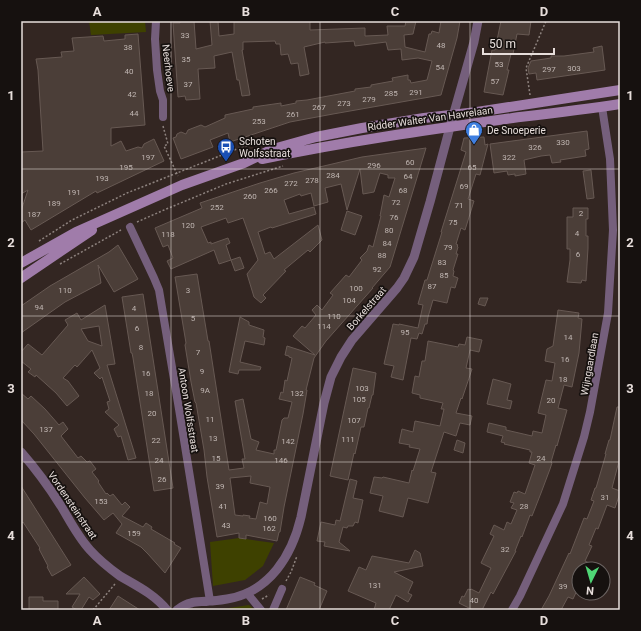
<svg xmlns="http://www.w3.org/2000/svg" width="641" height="631" font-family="Roboto,sans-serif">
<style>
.green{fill:#3e4100}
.building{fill:#4b3e38;stroke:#675953;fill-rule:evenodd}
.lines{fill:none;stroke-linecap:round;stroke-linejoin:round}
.path{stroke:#8d827e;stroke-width:1.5;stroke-dasharray:2 2;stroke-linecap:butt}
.minor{stroke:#755f7c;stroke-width:8}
.tertiary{stroke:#755f7c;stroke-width:9}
.secondary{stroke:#a07caa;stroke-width:10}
.grid{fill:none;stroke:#e7dedb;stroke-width:1;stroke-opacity:0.55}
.labels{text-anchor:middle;stroke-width:3.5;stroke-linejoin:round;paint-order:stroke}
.number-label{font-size:8px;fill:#c0b6b2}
.street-label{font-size:10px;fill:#e7dedb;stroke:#16110f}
.poi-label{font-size:10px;fill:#e7dedb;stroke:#16110f;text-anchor:start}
.neatline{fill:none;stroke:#e7dedb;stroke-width:1.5}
.grid-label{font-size:13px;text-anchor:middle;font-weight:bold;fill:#e7dedb}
</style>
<rect width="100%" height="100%" fill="#332622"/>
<path class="green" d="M89,21H145L146,32L91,35Z
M239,538L274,543L263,566L245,580L213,586L210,542Z
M249,605L255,610H195L222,609Z"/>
<path class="building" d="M180,21H194L196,49L212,45L210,21H218L219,36L234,34V21H310V30L365,28V36L388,35L387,26H405L406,21H416L413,34L404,35L405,47L425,52L429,34H431L432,31L439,33L441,21H460L457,38L441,95L333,114L290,122L230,142L228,133L210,140L213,147L181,159L173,138L176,137L177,134L181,132L186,134L188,130L201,125L205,127L225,118V115L253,109V107L281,103V106L296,103V101L307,100L355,91V89L371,87V85L393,81L392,78L408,75V80H410L411,83L427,80L432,61L418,58L402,60L401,49L388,50L386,42L355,46L354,41L325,43V42L304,47L309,74L300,76L298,63L291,64L288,54L281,55L280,44H276L275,41L243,42V50H242L250,95L242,96L239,80H237L232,52L214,56L215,68L198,69L200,99L186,100L185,96L178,97L173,23H180Z
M501,21H531L529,35L517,34L513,54H511L507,70H509L503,95L484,92L492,50H495Z
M138,34L145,125L111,128V146L121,141L126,151L138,147L142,148L144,144L154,139L164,161L97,193L96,191L31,230L25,220L21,223V211L28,190L21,194V152L43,151L38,70L36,59L62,57L61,52L74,51L72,38L103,36L104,41L125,39V35Z
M602,46L605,70L537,80L536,73L529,74L528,68L531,61L551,58V56H564L594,52L593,48Z
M587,131L589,149L585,150L586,156L560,160L561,162L552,163L550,155L541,156L524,160L526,174L515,176V174L508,175L507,171L494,173L490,144Z
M484,137L485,145L488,144L480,175L476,174L468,199L474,201L465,230L461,228L456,244L458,245L457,246L458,247L456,254H458L453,270L454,271L453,276L458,278L455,288L451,287L447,303L433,300L428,317L427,324H425L422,334L419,333L417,339L411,338L403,380L391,377L394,366L384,364L393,324L399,325V324L418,328L423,305L418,304L425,280H427L442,232H441L466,152L461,150L464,138Z
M426,148L390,267L372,288H373L326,341L314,358L306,390H307L303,414L284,507L280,532H279L277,541L246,535V539L239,538V533L217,537L207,477L204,450L196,403L195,402L191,382L185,345L186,343L175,277L197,274L208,341H209L229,470L244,468L242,459H245L235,401L243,399L251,439L259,442L256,450L274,454V450H276L282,420L284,418H288L292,402L279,399L281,392L283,393L285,380L287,381L292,358L289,357V356L285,355L287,346L315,355L293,336L302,326L305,328L316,315L312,310L317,305L322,310L333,295L330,293L346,275L349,277L362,260L360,258L367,251L369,245L373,247L381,216H380L384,195L389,197L395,178H388V175L380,173L374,192L363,194L360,169L347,210L341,184L325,188L328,202L314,206L311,193L301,196L300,194L284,200L289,214L314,207L316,214L272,228L271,227L258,232L265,254L270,252L274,259L318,225L322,240L310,252L308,250L284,270L286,271L263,295L266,298L261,303L254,297L247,274L258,260L243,218L228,223L226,218L201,227L208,243L211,242V244L228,238L230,243L226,245L231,260L219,264L214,250L171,269L167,261L173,258L168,245L163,247L155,228L202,208L200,203L260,183L294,173L362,157ZM251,476L250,483L270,487L267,504L260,502L256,519L249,518L250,516L243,515V516L235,515L230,478Z
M591,170L594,198L587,199L583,171Z
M573,208H588V219H586V236H588V248L586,281L582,280L581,283L567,282L570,260V249H567V217H573Z
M347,211L362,216L355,235L341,230Z
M118,245L138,279L114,292L98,265L101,283L65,302L21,333V306L50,286L109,252Z
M240,257L244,268L235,271L231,260Z
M143,294L173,488L154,491L133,358L132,353H131L122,297Z
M480,298H488L485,306L478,304Z
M105,305L115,364L107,365L136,458L128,460L121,436L118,437L114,429L119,425L105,412L109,409L107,402L110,401L102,377L100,379L94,373L100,368L92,350L77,367L75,365L63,378L68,381L79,396L67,406L56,393L36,375L35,377L28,372L31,369L21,361V352L28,344L42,355L68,325L65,320L77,313L81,320ZM99,326L102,346L88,341L81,329Z
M558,310L579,313L578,318L582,319L579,353L572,387L564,385L558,408L567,410L557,446L556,445L551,462L552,463L550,469L541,493L532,516L530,515L522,537L521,536L515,551H516L493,594L491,592L482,610H473L459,603L462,596L464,597L468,589L470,590L471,589L479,593L491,568L481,563L494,536L490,534L494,525L504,530L507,522L511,524L517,510L511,508L514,503L510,502L514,492L517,493L518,491L525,494L535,465L529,463L532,452H530V450L504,444L505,443L501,442L503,436L487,432L489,423L506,427V430L532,436L533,431L542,433L546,415L538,413L546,380L552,381L555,363L545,361L547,349L553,346Z
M240,317L249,322V325L264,330L263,337L265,338L264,345L245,341L240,362L261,367L260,370H239L238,374L229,372Z
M467,337L482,340L479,352L470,350L466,368L472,369L462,399L461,398L456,413L472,416L470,425L460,423L456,436L444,432L431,472L436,473L428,503L408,498L403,517L379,511L383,496L370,493L374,477L382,478L383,477L409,483L412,470L413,471L420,449L409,447L410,445L399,443L402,429L413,432L415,421L440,426L444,409H441L443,403L420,398V395L412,393L415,376L419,377L422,361H425L428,341L458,347L459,344L465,345Z
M353,368L376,373L373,395H372L369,408H368L364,427H361L355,454L354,453L348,480L330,476Z
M493,379L511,384L507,400L512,401L510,409L487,404Z
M21,393L28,399L31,396L45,409L59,425L63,422L68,429L61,436L78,458L81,456L87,462L90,461L96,469L92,472L99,481L98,482L106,494L107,493L110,496L113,494L122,505L125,502L130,507L122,516L143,527L146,523L152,527L151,529L175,543L174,544L181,548L165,573L148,554L141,547L116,533L122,524L113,513L104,520L85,498L34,434L21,420Z
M617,407H620V462L619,461L612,488L620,491V493L615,508L607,505L598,529L596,528L589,545L592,546L585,561L589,563L586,569H579V586L573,599L568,597L561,610H541L549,596L569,553L570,554L584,518L587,519L594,501L591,500L595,488H596L606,454H605L609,440H610Z
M457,440L465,443L463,453L454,450Z
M350,479L357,481L353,498L363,500L358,523L355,522L353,526H348L347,528L343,527L339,542L350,551L324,546L325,542L317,541L321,522L335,525L336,520L340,521Z
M21,486L71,565L52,576L47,567L48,566L39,549L40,548L23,522L21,524Z
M415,550L420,553L423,566L394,572L413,582L408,593L412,595L408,602L396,595L389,610H374L376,603L348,591L359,567L366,570L372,556L409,563Z
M84,577L100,594L93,600L89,597L81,610H77L72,607L80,594H66Z
M300,577L315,583L314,585L327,591L319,610H286Z
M118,596L140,610H109Z
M29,597H43V601H58V610H29Z"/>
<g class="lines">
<path class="path" d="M530,95L526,68L546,21
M163,126L168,144L164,146L178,176
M137,222L164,210L226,184L283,166
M39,241L72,220L127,193L242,147L267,140
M60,264L121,230
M286,581L291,572L297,556
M262,599L269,595
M93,610L115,584"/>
<path class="minor" d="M156,21L155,39L157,70L160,91L163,100V117
M130,227L154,278L159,290L179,409L210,601
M247,593L261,610
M273,610L282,589
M512,610L520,596L563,504L584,437L590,412L608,313L613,230L610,159L602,107"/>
<path class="tertiary" d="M21,452C36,469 49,487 61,506C70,521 78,537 90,550C99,560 109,568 120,576C137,586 154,594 167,610
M177,610C181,607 186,604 191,603C196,601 203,602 209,601C215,601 221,600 227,599C270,592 292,555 301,517L324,403L331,377L341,357L352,340L397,288L404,278L414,257L430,202L450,127L474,42L478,21"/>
<path class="secondary" d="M262,159C347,141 434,129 520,117C554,113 587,109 620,104
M21,263L76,232L182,185L244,163L273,149L316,137L362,128L424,118L477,112L620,90
M21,278L92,230"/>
</g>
<path class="grid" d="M171,21V610M320,21V610M470,21V610M21,169H620M21,316H620M21,462H620"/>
<defs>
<g id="shop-pin" transform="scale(0.9)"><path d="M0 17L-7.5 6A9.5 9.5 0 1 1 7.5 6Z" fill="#3f7fe0" stroke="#16110f"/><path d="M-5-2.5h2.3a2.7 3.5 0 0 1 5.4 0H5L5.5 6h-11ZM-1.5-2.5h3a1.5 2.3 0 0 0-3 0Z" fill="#fff"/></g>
<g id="bus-pin" transform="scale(0.9)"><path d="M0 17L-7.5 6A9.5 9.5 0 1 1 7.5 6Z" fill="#1a4fb4" stroke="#16110f"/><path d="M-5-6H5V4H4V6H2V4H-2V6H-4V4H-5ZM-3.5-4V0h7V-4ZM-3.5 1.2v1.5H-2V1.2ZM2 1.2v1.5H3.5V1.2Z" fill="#fff"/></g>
</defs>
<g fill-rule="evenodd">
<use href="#shop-pin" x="474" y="130"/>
<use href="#bus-pin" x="226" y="147"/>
</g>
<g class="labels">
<g class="number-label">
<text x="185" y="38">33</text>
<text x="441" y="48">48</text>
<text x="128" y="50">38</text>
<text x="186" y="62">35</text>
<text x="499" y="67">53</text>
<text x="440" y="70">54</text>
<text x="574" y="71">303</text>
<text x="549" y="72">297</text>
<text x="129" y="74">40</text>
<text x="495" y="84">57</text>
<text x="188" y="87">37</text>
<text x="416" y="95">291</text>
<text x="391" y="96">285</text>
<text x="132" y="97">42</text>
<text x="369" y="102">279</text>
<text x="344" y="106">273</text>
<text x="319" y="110">267</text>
<text x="134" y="116">44</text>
<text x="293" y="117">261</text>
<text x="259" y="124">253</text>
<text x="563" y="145">330</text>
<text x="535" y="150">326</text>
<text x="148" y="160">197</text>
<text x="509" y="160">322</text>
<text x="410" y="165">60</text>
<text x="374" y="168">296</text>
<text x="126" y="170">195</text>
<text x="472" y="170">65</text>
<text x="333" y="178">284</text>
<text x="408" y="179">64</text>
<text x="102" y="181">193</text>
<text x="312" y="183">278</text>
<text x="291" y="186">272</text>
<text x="464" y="189">69</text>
<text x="271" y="193">266</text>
<text x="403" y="193">68</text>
<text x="74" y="195">191</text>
<text x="250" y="199">260</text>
<text x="396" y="205">72</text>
<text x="54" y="206">189</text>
<text x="459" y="208">71</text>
<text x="217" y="210">252</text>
<text x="581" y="216">2</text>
<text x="34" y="217">187</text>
<text x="394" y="220">76</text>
<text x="453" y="225">75</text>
<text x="188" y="228">120</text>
<text x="389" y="233">80</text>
<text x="577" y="236">4</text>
<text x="168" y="237">118</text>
<text x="387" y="246">84</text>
<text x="448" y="250">79</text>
<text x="578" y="257">6</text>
<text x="382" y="258">88</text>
<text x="442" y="265">83</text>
<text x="377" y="272">92</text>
<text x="444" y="278">85</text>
<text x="432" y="289">87</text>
<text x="356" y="291">100</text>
<text x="65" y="293">110</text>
<text x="188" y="293">3</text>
<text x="349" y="303">104</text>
<text x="39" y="310">94</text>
<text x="134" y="311">4</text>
<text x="334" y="319">110</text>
<text x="193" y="321">5</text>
<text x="324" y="329">114</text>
<text x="137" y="331">6</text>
<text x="405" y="335">95</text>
<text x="568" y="340">14</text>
<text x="141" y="350">8</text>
<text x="198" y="355">7</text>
<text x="565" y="362">16</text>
<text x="202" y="374">9</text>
<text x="146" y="376">16</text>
<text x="563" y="382">18</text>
<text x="362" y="391">103</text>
<text x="205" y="393">9A</text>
<text x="149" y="396">18</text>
<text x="297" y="396">132</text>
<text x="359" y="402">105</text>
<text x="551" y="403">20</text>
<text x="152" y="416">20</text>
<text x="210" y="422">11</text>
<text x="354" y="423">107</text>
<text x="46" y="432">137</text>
<text x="213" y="441">13</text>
<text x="348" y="442">111</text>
<text x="156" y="443">22</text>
<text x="288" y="444">142</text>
<text x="216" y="461">15</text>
<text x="541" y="461">24</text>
<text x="159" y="463">24</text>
<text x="281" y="463">146</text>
<text x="162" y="482">26</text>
<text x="220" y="489">39</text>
<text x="605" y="500">31</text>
<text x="101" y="504">153</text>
<text x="223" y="509">41</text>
<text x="524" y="509">28</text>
<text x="270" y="521">160</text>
<text x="226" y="528">43</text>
<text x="269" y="531">162</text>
<text x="134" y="536">159</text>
<text x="505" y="552">32</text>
<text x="375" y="588">131</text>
<text x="563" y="589">39</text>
<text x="474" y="603">40</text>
</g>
<g class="street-label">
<text transform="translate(169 68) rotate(83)" y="4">Neerhoeve</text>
<text transform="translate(430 118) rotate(-8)" y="4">Ridder Walter Van Havrelaan</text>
<text transform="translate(366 308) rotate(-49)" y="4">Borkelstraat</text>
<text transform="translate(589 364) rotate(-80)" y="4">Wijngaardlaan</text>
<text transform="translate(189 410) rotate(81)" y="4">Antoon Wolfsstraat</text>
<text transform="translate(73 505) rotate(56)" y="4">Vordensteinstraat</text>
</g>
<g class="poi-label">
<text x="487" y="134">De Snoeperie</text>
<text x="239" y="145">Schoten<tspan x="239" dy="12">Wolfsstraat</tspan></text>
</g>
</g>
<rect width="641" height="631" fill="none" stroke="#16110f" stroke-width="44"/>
<g transform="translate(591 581) rotate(185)"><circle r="19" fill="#16110f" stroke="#6a6361"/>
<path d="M0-3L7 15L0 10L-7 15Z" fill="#4fd675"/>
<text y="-6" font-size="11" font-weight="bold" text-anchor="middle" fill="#e7dedb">N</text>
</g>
<path d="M483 48v6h71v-6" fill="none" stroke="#e7dedb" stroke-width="2"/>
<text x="489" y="48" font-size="12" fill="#e7dedb" stroke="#16110f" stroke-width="3" paint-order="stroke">50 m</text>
<rect x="22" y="22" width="597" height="587" class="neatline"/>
<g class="grid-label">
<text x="97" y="16">A</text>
<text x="246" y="16">B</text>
<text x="395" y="16">C</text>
<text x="544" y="16">D</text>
<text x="11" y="100">1</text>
<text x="630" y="100">1</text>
<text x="11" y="247">2</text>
<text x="630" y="247">2</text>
<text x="11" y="393">3</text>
<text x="630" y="393">3</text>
<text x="11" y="540">4</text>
<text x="630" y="540">4</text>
<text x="97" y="625">A</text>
<text x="246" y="625">B</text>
<text x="395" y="625">C</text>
<text x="544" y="625">D</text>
</g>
</svg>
